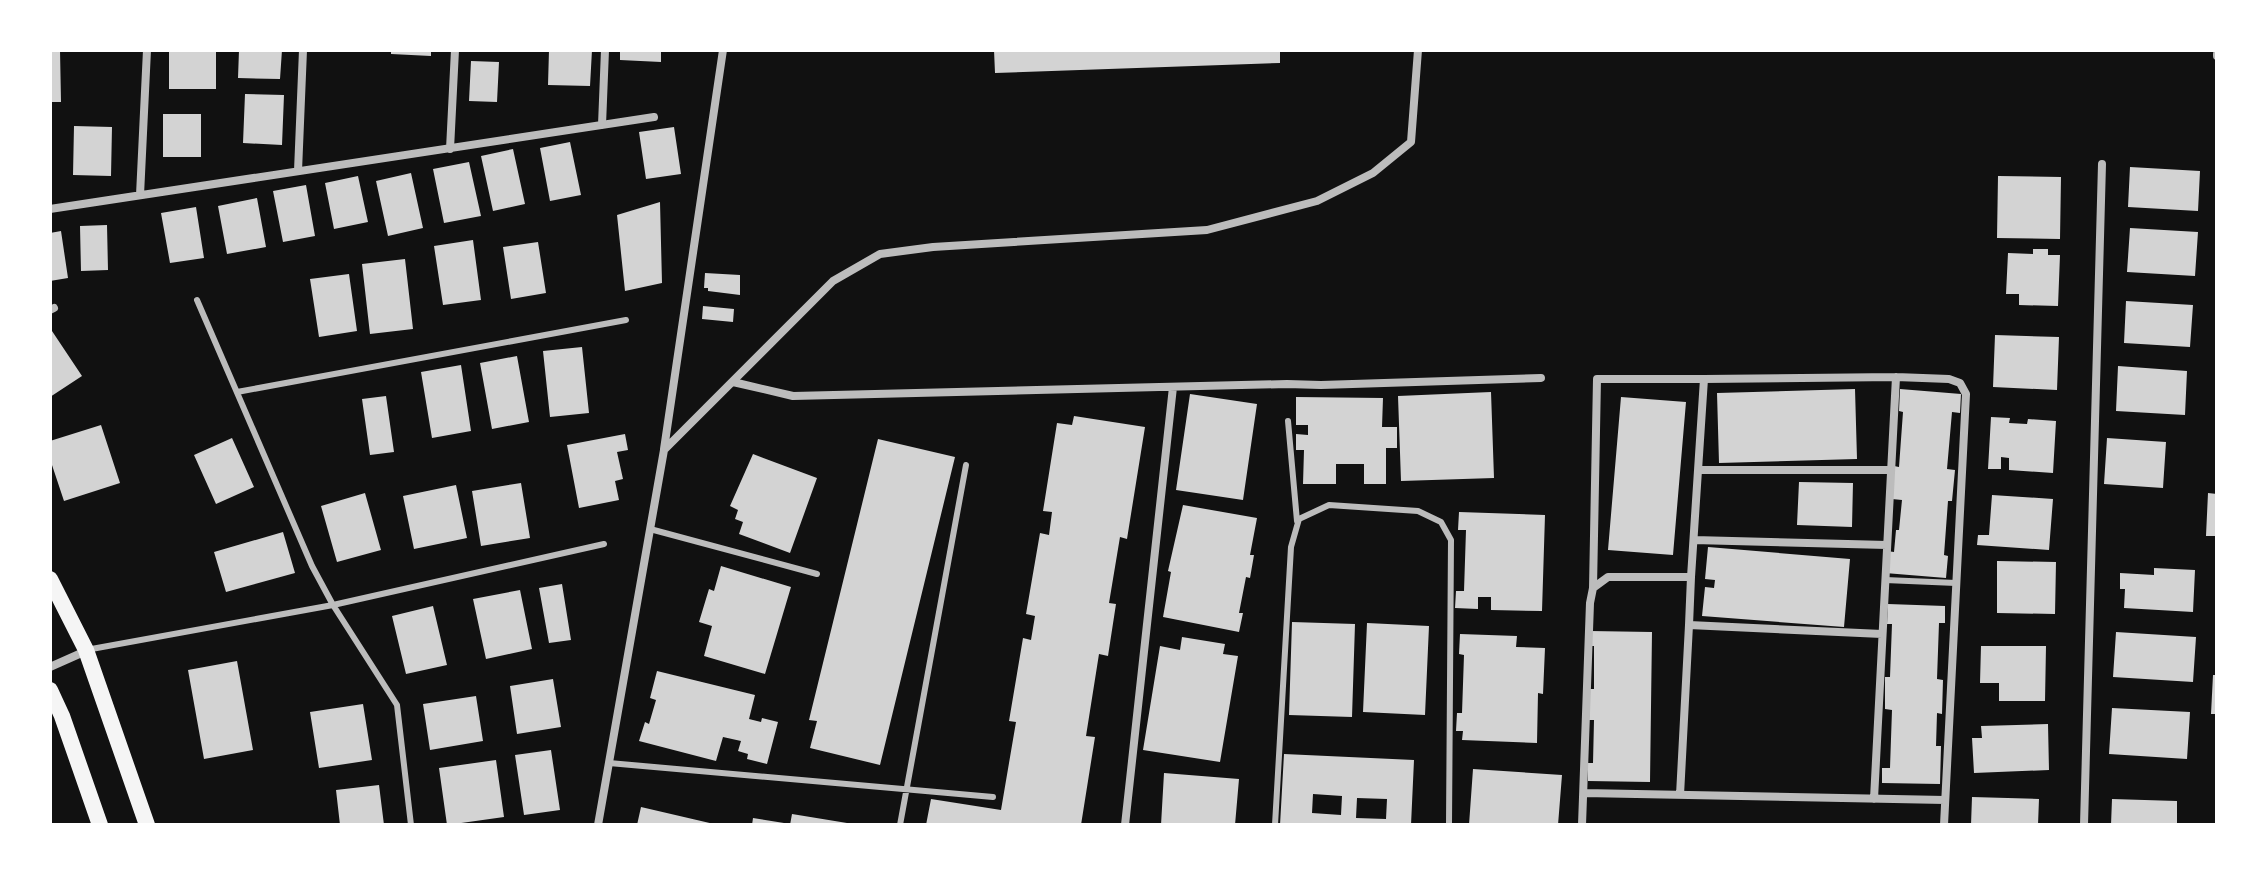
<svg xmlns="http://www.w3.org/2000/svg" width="2267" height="875" font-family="'DejaVu Sans',sans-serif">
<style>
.building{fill:#d3d3d3;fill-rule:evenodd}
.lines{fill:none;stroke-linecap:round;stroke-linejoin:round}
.service{stroke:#bcbcbc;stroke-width:6}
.minor{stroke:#bcbcbc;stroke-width:8}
.secondary{stroke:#f5f5f5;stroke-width:16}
</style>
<rect width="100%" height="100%" fill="#111"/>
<path class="building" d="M50,50H60L61,102H50Z
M169,50H216V89H169Z
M239,50H282L280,79L238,78Z
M391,50H431V56L391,54Z
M549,50H592L590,86L548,85Z
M620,50H661V62L620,60Z
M994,50H1280V63L995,73Z
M471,61L499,62L497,102L469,101Z
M245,94L284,95L282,145L243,143Z
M163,114H201V157H163Z
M74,126L112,127L111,176L73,175Z
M674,127L681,174L646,179L639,132Z
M570,142L581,195L550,201L540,148Z
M513,149L525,204L493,211L481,156Z
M469,162L481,216L444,223L433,169Z
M2130,167L2200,171L2198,211L2128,207Z
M411,173L423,228L388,236L376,181Z
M358,176L368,222L334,229L325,183Z
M1998,176L2061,177L2060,239L1997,238Z
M306,185L315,236L283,242L273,191Z
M257,198L266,247L227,254L218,206Z
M660,202L662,283L625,291L617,215Z
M196,207L204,258L170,263L161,213Z
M107,225L108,270L81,271L80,226Z
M2130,228L2198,232L2195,276L2127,272Z
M61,231L68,278L50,281V233Z
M473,240L481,300L443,305L434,246Z
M538,242L546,293L511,299L503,247Z
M2033,249H2048V255H2060L2058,306L2019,305V294H2006L2008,253L2033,254Z
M405,259L413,329L370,334L362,264Z
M705,273L740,275V295L708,291V288H704Z
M349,274L357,331L319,337L310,279Z
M2126,301L2193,305L2190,347L2124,343Z
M703,306L734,309L733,322L702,319Z
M50,328L82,376L50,397Z
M1995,335L2059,337L2057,390L1993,387Z
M582,347L589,413L550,417L543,351Z
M517,356L529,422L492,429L480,363Z
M461,365L471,431L432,438L421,372Z
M2118,366L2187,371L2185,415L2116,411Z
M1855,389L1857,459L1719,463L1717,393Z
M1900,389L1961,394L1960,413L1952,412L1947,469L1955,470L1952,501H1948L1944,555L1948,556L1946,578L1885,573L1887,551L1894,552L1896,530H1899L1902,500L1892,499L1894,466L1899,467L1903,412L1899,411Z
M1491,392L1494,478L1401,481L1398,396Z
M1190,394L1257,404L1243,500L1176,490Z
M386,396L394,452L370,455L362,399Z
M1296,397L1383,398L1382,427H1397V448H1386V484H1364V464H1336V484H1303L1304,450H1296V434L1308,435V425H1296Z
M1621,397L1686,402L1673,555L1608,550Z
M1074,416L1145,427L1127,539L1120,537L1109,603L1116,604L1108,656L1099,654L1086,736L1095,737L1081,825H926L931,799L1001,810L1016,722L1009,721L1023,638L1031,640L1035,616L1026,614L1040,533L1049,535L1052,512L1043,511L1057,423L1072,425Z
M1991,417L2010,418L2009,423L2027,424L2028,419L2056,421L2053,473L2009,470V458L2001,457V469H1988Z
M101,425L120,483L64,501L50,459V441Z
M625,434L628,450L617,452L623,479L615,481L619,500L579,508L567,445Z
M232,438L254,487L216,504L194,455Z
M2107,438L2166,442L2163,488L2104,484Z
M878,439L955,457L880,765L810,748L817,721L809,720Z
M753,454L817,478L790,553L739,534L743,522L735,519L738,510L730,506Z
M1799,482L1853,483L1852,527L1797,525Z
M521,483L530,538L481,546L472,491Z
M456,485L467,538L414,549L403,496Z
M365,493L381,550L337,562L321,506Z
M2208,493L2217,494V536H2206Z
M1992,495L2053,499L2049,550L1977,545L1978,535H1989Z
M1183,505L1257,518L1250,555H1254L1250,578L1246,577L1239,613H1243L1239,632L1163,617L1171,572L1168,571Z
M1459,512L1545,515L1542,611L1491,610V597H1478V609L1455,608L1456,591H1464L1466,530H1458Z
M283,532L295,573L226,592L214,552Z
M1708,547L1850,559L1844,627L1702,616L1705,587L1714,588L1715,580L1705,579Z
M1997,561L2056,562L2055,614L1997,613Z
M721,566L791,587L765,674L704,656L712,626L699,622L709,589L714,591Z
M2154,568L2195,570L2193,612L2124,608L2125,589H2120V573L2154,575Z
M562,584L571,640L549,643L539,588Z
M520,590L532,649L486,659L473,599Z
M1888,604L1945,606V623H1939L1937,679L1943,680L1942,714L1937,713L1936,746H1941L1940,784L1882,783V768H1890L1892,710L1885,709V677H1890L1892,624H1887Z
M433,606L447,665L406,674L392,616Z
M1292,622L1355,624L1352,717L1289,715Z
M1367,623L1429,626L1425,715L1363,712Z
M1590,631L1652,632L1650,782L1588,781V763H1593L1594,720H1589L1590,689H1594V646H1590Z
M2116,632L2196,637L2193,682L2113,677Z
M1460,634L1517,636L1516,647L1545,648L1543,694L1538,693L1537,743L1462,740L1463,731H1456L1457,713H1462L1464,655L1459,654Z
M1182,637L1225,644L1223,654L1238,656L1220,762L1143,750L1160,646L1180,650Z
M1981,646H2046L2045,701H1999V683H1980Z
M237,661L253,750L204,759L188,670Z
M657,671L755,695L749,719L761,722L762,718L778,722L767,764L747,759L748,754L738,751L741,741L723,737L716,761L639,741L645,722L649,724L656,700L650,698Z
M2213,675H2217V714H2211Z
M553,679L561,727L517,734L510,686Z
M476,696L483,741L430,750L423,704Z
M363,704L372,760L319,768L310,712Z
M2112,708L2190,712L2187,759L2109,754Z
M2048,724L2049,770L1974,773L1972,738H1982L1981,726Z
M551,750L560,810L524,815L515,755Z
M1284,754L1414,760L1411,825H1280ZM1313,794L1342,796L1341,815L1312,813ZM1357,798L1387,799L1386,819L1356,818Z
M496,760L504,817L447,825L439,768Z
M1473,769L1562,775L1558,825H1469Z
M1164,773L1239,779L1235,825H1161Z
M379,785L384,825H340L336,790Z
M1972,797L2039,799L2038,825H1971Z
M2112,799L2177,801V825H2111Z
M641,807L714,824V825H637Z
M792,814L847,823V825H790Z
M753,818L784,823V825H752Z"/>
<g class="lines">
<path class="service" d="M197,300L312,566L333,605L397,705L411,825
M237,392L626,320
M1288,421L1297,521
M650,529L817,574
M1885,580L1956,583
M86,650L333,605L604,544
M609,763L993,797
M900,825L966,465
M1275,825L1291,547L1299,519L1329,505L1418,511L1441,522L1451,540L1449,825"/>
<path class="minor" d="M2217,54V56
M602,125L605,50
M450,149L455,50
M298,171L303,50
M140,195L147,50
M50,209L654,117
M50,310L54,308
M733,382L793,396L1287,384L1321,385L1541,378
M664,449L723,50
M1698,470H1891
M1694,540L1887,545
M1691,577L1689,625L1882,634
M1593,588L1597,379H1704
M50,667L86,651
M1584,793L1945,800
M1680,795L1689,625
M1874,799L1896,377
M598,825L664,450L833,281L880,254L933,247L1207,230L1317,201L1373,173L1411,142L1418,50
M1125,825L1173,387
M1582,825L1590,603L1593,588L1608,577H1691L1704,379L1896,377L1949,379L1960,383L1966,394L1944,825
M2084,825L2102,164"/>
<path class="secondary" d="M50,579L86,650L147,825
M50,690L62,716L100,825"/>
</g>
<rect width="2267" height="875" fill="none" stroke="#ffffff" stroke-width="104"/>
</svg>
